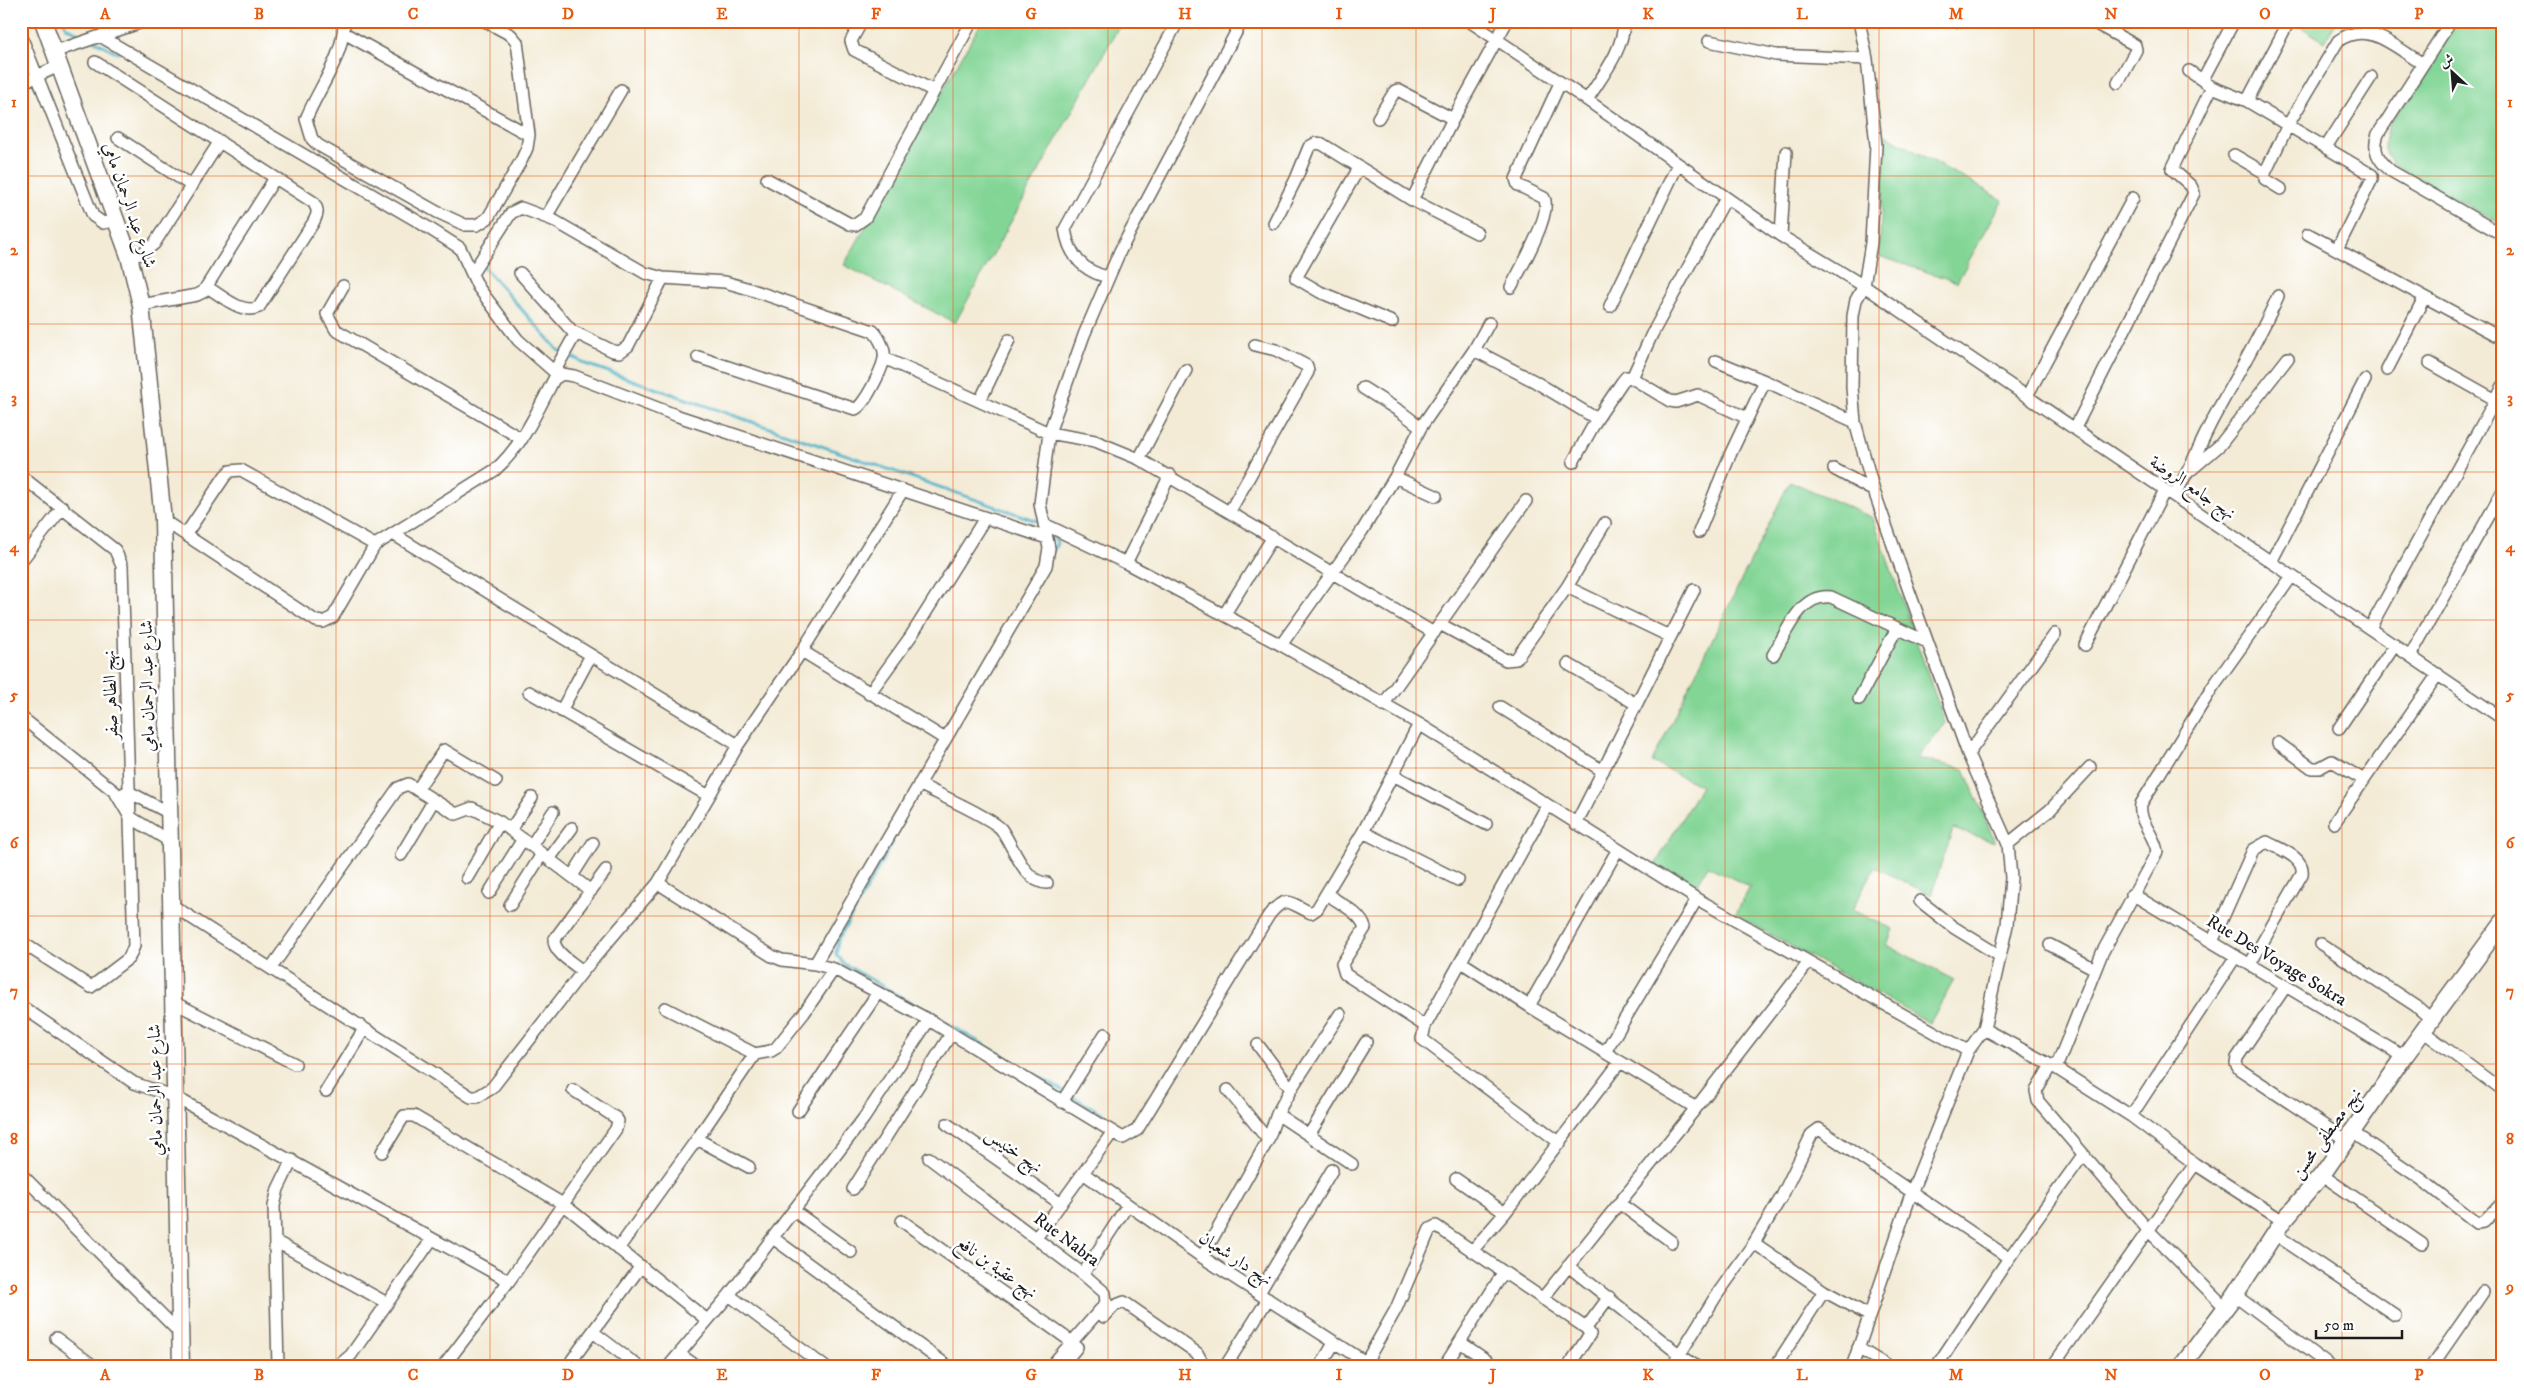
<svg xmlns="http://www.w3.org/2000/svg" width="2524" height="1388" font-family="'IM FELL DW Pica',Amiri,serif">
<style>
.green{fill:#83d596;stroke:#507859}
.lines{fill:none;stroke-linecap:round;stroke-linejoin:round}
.stream{stroke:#4cb4cb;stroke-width:3}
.street-casing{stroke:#67645d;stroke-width:14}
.secondary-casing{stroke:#67645d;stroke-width:19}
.street{stroke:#fff;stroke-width:11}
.secondary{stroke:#fff;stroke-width:16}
.grid{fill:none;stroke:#e8590c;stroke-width:1;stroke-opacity:0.55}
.labels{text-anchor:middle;stroke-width:5;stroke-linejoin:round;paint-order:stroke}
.street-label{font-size:18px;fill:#1c1c1c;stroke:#fff}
.neatline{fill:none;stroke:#e8590c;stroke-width:2}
.grid-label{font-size:16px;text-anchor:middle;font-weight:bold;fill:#e8590c}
</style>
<rect width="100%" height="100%" fill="#fff"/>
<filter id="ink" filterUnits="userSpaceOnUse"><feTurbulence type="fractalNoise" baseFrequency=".02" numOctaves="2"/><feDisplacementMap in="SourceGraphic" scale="10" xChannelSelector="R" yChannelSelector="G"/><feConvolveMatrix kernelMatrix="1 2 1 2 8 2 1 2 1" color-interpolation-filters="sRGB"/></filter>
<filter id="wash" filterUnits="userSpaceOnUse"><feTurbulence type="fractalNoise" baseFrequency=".0096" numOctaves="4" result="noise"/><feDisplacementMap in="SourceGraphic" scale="20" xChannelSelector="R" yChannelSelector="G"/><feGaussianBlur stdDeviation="1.12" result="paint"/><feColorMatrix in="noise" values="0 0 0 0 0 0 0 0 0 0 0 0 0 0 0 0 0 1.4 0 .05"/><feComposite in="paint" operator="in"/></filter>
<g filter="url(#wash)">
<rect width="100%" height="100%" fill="#f3ebd6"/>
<path class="green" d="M982,21H1122L955,323L844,265Z
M2291,21H2336L2325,42Z
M2457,21H2503V225L2394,165C2382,148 2382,145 2389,125Z
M1886,135L2003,200L1957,282L1879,256Z
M1790,481L1873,518L1945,723L1917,758L1964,769L1995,842L1953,829L1931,895L1875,867L1852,910L1893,929L1887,945L1954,980L1930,1023L1735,915L1750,887L1708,866L1695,889L1655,865L1701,786L1652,762Z"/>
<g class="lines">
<path class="stream" d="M64,21L66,27L87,37
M95,41L118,53
M482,265L558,350L586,364L1040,522
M1052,532L1057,543L1053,551
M893,841L838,940L836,954L844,964L1110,1118"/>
</g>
</g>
<g filter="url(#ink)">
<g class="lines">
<g class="street-casing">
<path id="street" d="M344,21C344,57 319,87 306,119L312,139L318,145L437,212L465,225H477L488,218L522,159L527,148L529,135L517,42L511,35L485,21
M862,21L851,41L854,50L934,91
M1469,21L1587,100L1781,236L1864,286L2503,719
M1953,21H1960
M2091,21L2135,45L2136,50L2118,83
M2451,21L2378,134C2372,150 2378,160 2391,171L2503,235
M344,33L529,135
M21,36L93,216L103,223L118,220
M100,36L419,222L460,248L478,287L518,340L558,375
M1709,41L1776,55L1867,59
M53,52L145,21
M95,62L313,202C319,210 318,214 313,223L259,307C242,315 222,296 207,287
M2189,71L2212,87L2247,101L2372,175V179L2337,249
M2203,79L2234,21
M21,83L59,66
M1587,100C1602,76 1624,50 1624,21
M2247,101L2287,25
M1378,118L1395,91L1398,90L1453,119
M118,138L192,186
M2326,147L2371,77
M2234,155L2265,173
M1359,168L1296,278L1320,292L1392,322
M767,179L850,224L855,225L865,218L972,21
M2281,189L2265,179V173L2288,125L2338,41C2368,19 2396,48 2423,64
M1412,200L1453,119L1507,21
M546,217L621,90
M1274,223L1296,179L1309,147L1316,143L1322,144L1412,200L1477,233
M2308,234L2503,339
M1781,236L1786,152
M129,256L141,254L154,244L220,141
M473,272L511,213L521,208L553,220L645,273L663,278L725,282L746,288L873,331C879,337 886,350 884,359C882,369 864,407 855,409L698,357
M520,273L572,331L613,351L620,352L628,346L663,278
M1108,277C1082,271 1069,255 1065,229L1178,21
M343,286L327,314L336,330L522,439
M1511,287C1519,272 1553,212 1544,198L1518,185L1516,179L1560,83
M141,305L197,295L203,292L275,178
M1610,306L1678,164
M1474,350L1534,381L1597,419
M884,358L1049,433L1095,441L1139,459L1434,633
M1716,361L1765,381
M2430,363L2496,400
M2387,370L2424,298
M554,372L576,333
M1632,378L1670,401L1676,402L1698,395L1747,418
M1363,388L1401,412L1421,427
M2027,396L2133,198
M980,401L1009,340
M2075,428L2194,193L2191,186L2172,169L2212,87
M1139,459L1186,370
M1573,462L1597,419L1622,382L1626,377L1632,378L1652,334L1726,198
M1834,469L1874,491
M2192,469L2220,445L2288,358
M21,476L115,550L122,566L134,946L129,958L91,987L21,942
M1395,477L1436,496
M2174,496C2189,472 2199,446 2212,421C2234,379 2259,340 2278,296
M1230,511L1308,372L1307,366L1276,350L1255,345
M163,520L316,621L323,622L333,617L375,545L495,470C522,446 537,412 554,379L562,374L574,376L678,416L1047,538
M1044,524L1126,563L1281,645L1419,724L1697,899L1968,1051
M1699,532L1730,455L1765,381L1855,422
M186,534L225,476L230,471L241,470L375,545
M393,534L738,745
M21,561L63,507
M2271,562L2365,380
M1126,563L1170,475
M1567,587L1669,636
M1224,615L1273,537
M1440,624L1506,660L1516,659L1567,587L1605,523
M2370,628L2503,386
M1281,645L1362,531L1395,477L1421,427L1474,350L1489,323
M2085,645L2165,490
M802,651L903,490
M1773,655C1787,632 1800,593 1831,597L1927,642
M2410,656L2503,491
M1568,664L1636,704
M529,692L709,796L658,883
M869,694L911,636L985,518
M1859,699L1897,628
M1383,705L1526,501
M1500,707L1603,771
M561,711L591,655
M21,717L115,792L130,817L171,842
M2339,728L2395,645
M2278,743L2312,768H2319L2332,761L2364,780
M1968,754L2055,634
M1393,775L1486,824
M919,784C935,793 992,818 1001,829C1013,845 1024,883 1047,883
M417,790L444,750L496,781
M124,793H131L171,814
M709,796L738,745L802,651L945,739
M1547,806L1425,1026L1422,1039L1560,1143
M2334,823L2438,674
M1576,824L1694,590
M510,830L532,798
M1363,832L1458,880
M2008,844L2050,810L2090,767
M531,846L553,812
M401,855L434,800
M549,859L572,828
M572,876L593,843
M467,878L500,822
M489,893L523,839
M1327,894C1339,903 1361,913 1365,928L1342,964L1345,974L1425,1026
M2132,894L2404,1057
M1920,901L1953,927L2000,956
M170,904L471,1097H477L492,1088L583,971L658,883L772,956L782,960L815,964L834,969L929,1020L1123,1138L1137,1130L1269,915C1286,894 1290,903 1311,913L1317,909L1363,832L1419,724
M510,905L542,854
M2212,942L2253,850L2267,842C2279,849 2305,857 2302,874L2250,964
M2321,944L2416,1006L2432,1020
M2050,945L2095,969
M1461,962L1529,1006L1696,1108
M815,964L1046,566L1049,548L1040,504L1049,433L1084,335L1120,251L1242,21
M271,968L398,788L408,784L456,814L472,808L500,822L591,891
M583,971C574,964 554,953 554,940L606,870
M2286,986L2237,1058L2236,1064L2239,1069L2346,1140
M173,1002L295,1064
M21,1006L134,1083L175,1097L509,1281
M1529,1006L1618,849
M665,1008L755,1054
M1984,1029L2056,1068L2131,1116L2195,1164L2283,1221
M2424,1032L2503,1091
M1258,1045L1291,1089
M1605,1052L1697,899
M2051,1065L2036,1091L2038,1101L2149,1231L2225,1307
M2056,1068L2102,953L2157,852C2155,834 2138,823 2141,804L2212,688L2292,576
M1228,1090L1268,1140
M326,1091L364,1029
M1062,1102L1105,1034
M798,1111L877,994
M1277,1114L1352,1164
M2131,1116L2236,956
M947,1124L1061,1204
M2352,1132L2421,1179L2477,1223L2484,1222L2503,1202
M1309,1135L1366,1042
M697,1139L749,1167
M382,1152L404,1116H414L563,1204L707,1320
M929,1158L1083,1274L1105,1293L1106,1303L1050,1367
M1083,1173L1202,1257L1373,1367
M21,1174L180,1333
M2322,1175L2422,1244
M1456,1179L1505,1213
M853,1189L951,1034
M1619,1203L1672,1242
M794,1211L851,1252
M902,1221L1072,1342
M2276,1235L2395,1315
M773,1238L949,1367
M1036,1238L1112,1133
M275,1241L387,1303
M1754,1243L1782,1196L1812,1134L1819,1129L2009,1258
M618,1249L697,1139L755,1054L771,1051L776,1048L804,1013L834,969
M1472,1251L1505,1213L1620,1062
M1202,1257L1268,1140L1277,1114L1291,1089L1340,1014
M1568,1266L1680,1355L1697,1367
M1083,1274L1127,1206
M1259,1293L1332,1170
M729,1295L825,1367
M2235,1295L2331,1367
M1542,1299L1696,1108L1809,962
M1104,1317L1114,1306L1124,1302L1197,1353L1202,1362L1200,1367
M1586,1328L1609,1297
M593,1332L639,1367
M56,1338L95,1367
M1460,1342L1496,1367
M1858,1348L1889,1367
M679,1354L698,1367
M572,1360L641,1266
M1366,1362L1396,1309L1427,1236L1430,1229L1436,1226L1586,1328L1590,1334L1568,1367
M278,1367L274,1206L278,1189L292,1160
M337,1367L351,1355L432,1239
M443,1367L509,1281L616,1129L618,1121L616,1118L573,1090
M668,1367L729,1295L864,1118L929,1020
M1067,1367L1068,1358L1077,1347
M1225,1367L1268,1299
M1320,1367L1334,1343
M1444,1367L1503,1273
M1672,1367L1716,1296L1754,1243L1824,1291L1868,1315
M1775,1367L1824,1291
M1852,1367L1912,1191L1968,1051L1984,1029L2007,925L2011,878L2008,844L1968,754L1908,588L1874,491L1855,422L1852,387L1853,316L1856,300L1864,286L1871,243L1876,145L1867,59L1859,21
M1936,1367L2009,1258L2083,1155
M2052,1367L2195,1164
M2431,1367L2483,1292"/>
</g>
<g class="secondary-casing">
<path id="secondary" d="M43,21L129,256L141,305L163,520L181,1367
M2181,1367L2235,1295L2283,1221L2322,1175L2404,1057L2503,922"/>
</g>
<use href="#street" class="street"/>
<use href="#secondary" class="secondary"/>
</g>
</g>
<path class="grid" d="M182,21V1367M336,21V1367M490,21V1367M645,21V1367M799,21V1367M953,21V1367M1108,21V1367M1262,21V1367M1416,21V1367M1571,21V1367M1725,21V1367M1879,21V1367M2034,21V1367M2188,21V1367M2342,21V1367M21,176H2503M21,324H2503M21,472H2503M21,620H2503M21,768H2503M21,916H2503M21,1064H2503M21,1212H2503"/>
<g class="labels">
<g class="street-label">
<text transform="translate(130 205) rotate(71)" y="6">شارع عبد الرحمان مامي</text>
<text transform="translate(2193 487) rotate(34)" y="6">نهج جامع الروضة</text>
<text transform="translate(147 686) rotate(-91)" y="6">شارع عبد الرحمان مامي</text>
<text transform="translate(110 695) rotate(-92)" y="6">نهج الطاهر صفر</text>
<text transform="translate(2277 960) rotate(31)" y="6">Rue Des Voyage Sokra</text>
<text transform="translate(155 1090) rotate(-91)" y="6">شارع عبد الرحمان مامي</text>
<text transform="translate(2326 1133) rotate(-54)" y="6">نهج مصطفى محسن</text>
<text transform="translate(1014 1150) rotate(35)" y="6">نهج خنيس</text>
<text transform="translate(1067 1239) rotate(37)" y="6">Rue Nabra</text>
<text transform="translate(1236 1258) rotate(33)" y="6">نهج دار شعبان</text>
<text transform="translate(997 1267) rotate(35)" y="6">نهج عقبة بن نافع</text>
</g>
</g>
<rect width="2524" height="1388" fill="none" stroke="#fff" stroke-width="55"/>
<g transform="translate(2452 72) rotate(334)" stroke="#ffffff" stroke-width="4" paint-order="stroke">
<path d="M0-4L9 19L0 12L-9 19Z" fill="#1c1c1c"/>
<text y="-8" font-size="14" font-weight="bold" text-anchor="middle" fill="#1c1c1c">ش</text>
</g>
<path d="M2316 1330v8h86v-8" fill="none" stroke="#1c1c1c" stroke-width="2.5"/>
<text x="2324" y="1330" font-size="15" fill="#1c1c1c" stroke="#ffffff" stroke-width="4" paint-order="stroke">50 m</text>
<rect x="28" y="28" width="2468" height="1332" class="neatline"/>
<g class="grid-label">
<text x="105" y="19">A</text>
<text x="259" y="19">B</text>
<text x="413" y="19">C</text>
<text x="568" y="19">D</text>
<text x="722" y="19">E</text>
<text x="876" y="19">F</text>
<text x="1031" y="19">G</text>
<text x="1185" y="19">H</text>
<text x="1339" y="19">I</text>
<text x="1493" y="19">J</text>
<text x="1648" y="19">K</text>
<text x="1802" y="19">L</text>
<text x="1956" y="19">M</text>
<text x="2111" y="19">N</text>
<text x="2265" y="19">O</text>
<text x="2419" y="19">P</text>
<text x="14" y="107">1</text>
<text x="2510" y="107">1</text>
<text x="14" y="255">2</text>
<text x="2510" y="255">2</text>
<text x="14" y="403">3</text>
<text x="2510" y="403">3</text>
<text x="14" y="552">4</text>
<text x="2510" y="552">4</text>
<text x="14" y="700">5</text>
<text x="2510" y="700">5</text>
<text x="14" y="848">6</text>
<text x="2510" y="848">6</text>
<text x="14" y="996">7</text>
<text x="2510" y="996">7</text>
<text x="14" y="1144">8</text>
<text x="2510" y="1144">8</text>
<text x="14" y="1292">9</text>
<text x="2510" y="1292">9</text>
<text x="105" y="1380">A</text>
<text x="259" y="1380">B</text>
<text x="413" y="1380">C</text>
<text x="568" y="1380">D</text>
<text x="722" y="1380">E</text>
<text x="876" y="1380">F</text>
<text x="1031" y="1380">G</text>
<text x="1185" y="1380">H</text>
<text x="1339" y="1380">I</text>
<text x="1493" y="1380">J</text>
<text x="1648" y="1380">K</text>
<text x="1802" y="1380">L</text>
<text x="1956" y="1380">M</text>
<text x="2111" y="1380">N</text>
<text x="2265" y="1380">O</text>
<text x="2419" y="1380">P</text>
</g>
</svg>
